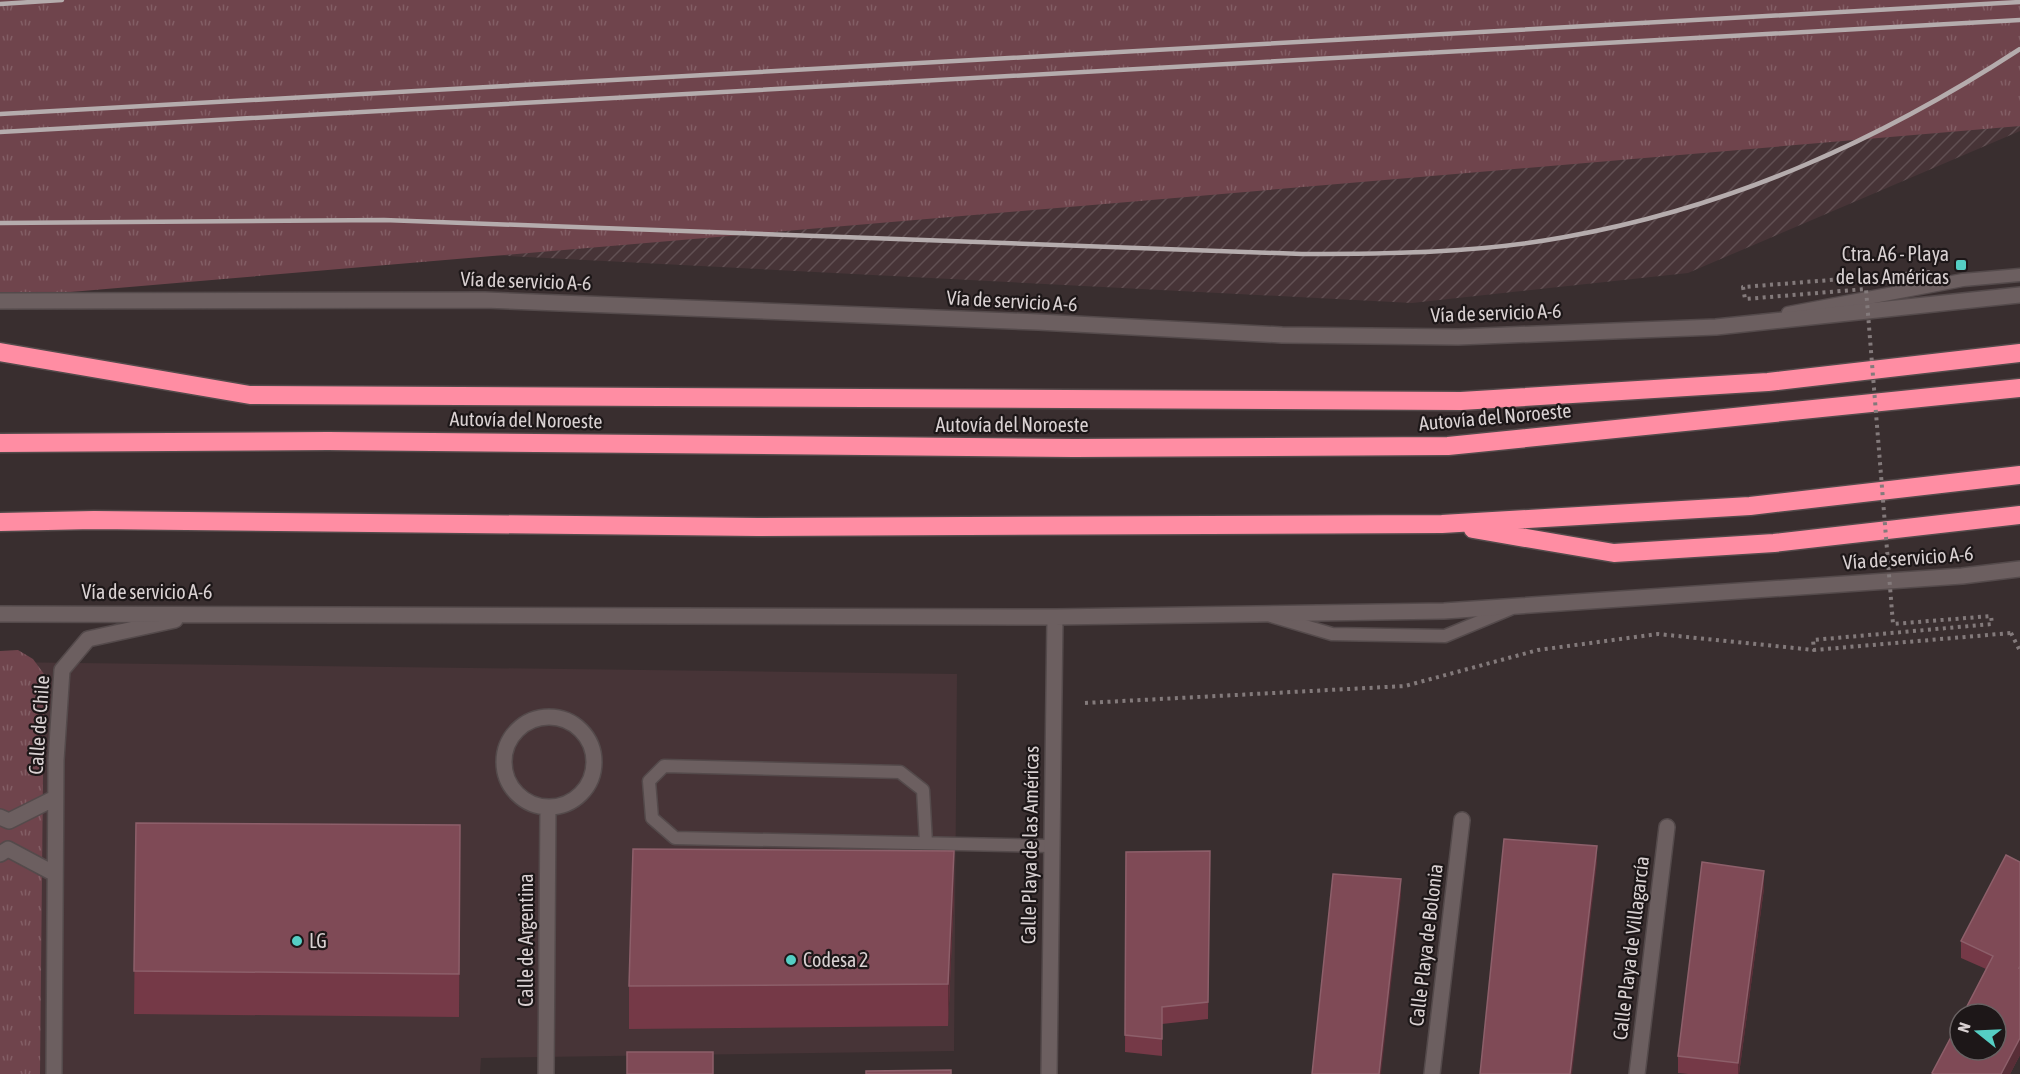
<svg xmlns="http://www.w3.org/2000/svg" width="2020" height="1074" font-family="'Asap Condensed',sans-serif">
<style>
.built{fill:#473437}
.industrial{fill:url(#industrial-furrows)}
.park{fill:url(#park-tufts)}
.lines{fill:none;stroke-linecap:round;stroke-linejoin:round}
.service-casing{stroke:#544a4b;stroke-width:15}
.minor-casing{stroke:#544a4b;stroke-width:18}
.motorway-casing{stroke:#544a4b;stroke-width:21}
.path{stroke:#837a7b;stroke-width:4;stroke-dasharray:3 4.5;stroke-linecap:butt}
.service{stroke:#6c5f60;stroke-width:12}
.minor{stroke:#6c5f60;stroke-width:15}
.motorway{stroke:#ff8da3;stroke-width:18}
.rail{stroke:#b5acad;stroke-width:4.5}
.path-bridge{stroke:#837a7b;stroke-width:4;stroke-dasharray:3 4.5;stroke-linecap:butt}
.wall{fill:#753947}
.shaded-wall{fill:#582e37}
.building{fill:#7f4a56;stroke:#8d5f6a;stroke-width:1.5}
.poi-dot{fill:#55cec4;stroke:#1d1718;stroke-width:2}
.labels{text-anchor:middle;stroke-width:4.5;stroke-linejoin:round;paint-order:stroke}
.poi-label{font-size:20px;fill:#d9d1d2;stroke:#1d1718;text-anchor:start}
.street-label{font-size:20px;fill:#d9d1d2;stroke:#1d1718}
</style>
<defs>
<pattern id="industrial-furrows" width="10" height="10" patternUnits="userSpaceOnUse" patternTransform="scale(1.5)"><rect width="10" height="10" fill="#473437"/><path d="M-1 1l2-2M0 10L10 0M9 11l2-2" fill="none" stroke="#615053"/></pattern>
<pattern id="park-tufts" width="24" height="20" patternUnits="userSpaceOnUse" patternTransform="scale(1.5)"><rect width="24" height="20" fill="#6f444c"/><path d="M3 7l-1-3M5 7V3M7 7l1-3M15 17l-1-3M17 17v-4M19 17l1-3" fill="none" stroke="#835e65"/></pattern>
</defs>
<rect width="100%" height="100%" fill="#392e2f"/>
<path class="built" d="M0,662L957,674L954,1051L481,1058L480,1074H0Z"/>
<path class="industrial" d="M0,0H2020V131L1688,273L1412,303L375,249Z"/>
<path class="park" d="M0,0H2020V126L0,298Z
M18,650L33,659L44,674L40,1074H0V651Z"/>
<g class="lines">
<g class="service-casing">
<path id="service" d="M1788,313L1963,280L2020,275
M1271,616L1332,634L1445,636L1510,609
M926,843L923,790L900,772L664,766L649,781L652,818L675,838L1051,846"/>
</g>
<g class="minor-casing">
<path id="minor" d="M0,301L485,300L1038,322L1282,335L1458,337L1716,327L2020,295
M0,614L1055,617L1444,611L1962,576L2020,569
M504 762a45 45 0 1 1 90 0a45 45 0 1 1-90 0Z
M0,817L9,821L55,798
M0,854L8,849L55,874
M54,1074L56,760L62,670L88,639L175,620
M546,1074L548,807
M1049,1074L1055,617
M1432,1074L1462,820
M1637,1074L1667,827"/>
</g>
<g class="motorway-casing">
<path id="motorway" d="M0,352L250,395L1461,401L1768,382L2020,353
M0,443L328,441L1074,448L1448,446L2020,388
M0,522L94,520L758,527L1442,524L1750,506L2020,475
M1473,529L1614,553L1774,543L2020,515"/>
</g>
<path class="path" d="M2011,633L2020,651
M1085,703L1405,686L1538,650L1658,634L1814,650"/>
<use href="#service" class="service"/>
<use href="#minor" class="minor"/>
<use href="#motorway" class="motorway"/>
<path class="rail" d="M0,4L62,0
M0,114L2020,2
M0,132L2020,20
M0,223L384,220L1302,254C1390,254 1478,253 1565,237C1731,207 1879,141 2020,49"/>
<path class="path-bridge" d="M1930,272L1743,287L1745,299L1866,289L1893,624L1991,616L1992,624L1813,640L1814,650L2011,633"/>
</g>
<path class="wall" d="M136,823L460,868L459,1017L134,1014Z
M1210,851L1208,1019L1162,1024V1056L1125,1052L1126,852Z
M2020,862V1055L2010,1074H1932L1986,969L1961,958V941Z
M1764,888L1739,1074H1688L1678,1073V1056Z
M954,894L948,1026L629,1029V986Z"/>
<path class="shaded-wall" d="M460,825V868L459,1017V974Z
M1597,846V863L1572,1074H1570Z
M954,851V894L948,1026V984Z
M1764,871V888L1739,1074H1738V1063Z
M1401,879V896L1381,1074H1379Z
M2020,1038V1055L2010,1074H2001Z"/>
<path class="building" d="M136,823L460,825L459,974L134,971Z
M1504,839L1597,846L1570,1074H1480Z
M633,849L954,851L948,984L629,986Z
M1210,851L1208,1002L1162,1007V1039L1125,1035L1126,852Z
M2006,855L2020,862V966L2019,968H2020V1038L2001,1074H1934L1932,1073L1960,1020V1050H1996V1014H1963L1993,956L1961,941Z
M1702,862L1764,871L1738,1063L1678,1056Z
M1333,874L1401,879L1379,1074H1312Z
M627,1052H713V1074H627Z
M951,1070V1074H866V1071Z"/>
<g class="poi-dot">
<rect x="1955" y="259" width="12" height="12" rx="3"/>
<circle cx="297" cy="941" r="6"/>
<circle cx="791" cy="960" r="6"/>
</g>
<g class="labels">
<g class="poi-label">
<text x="1949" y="261" text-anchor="end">Ctra. A6 - Playa<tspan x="1949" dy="23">de las Américas</tspan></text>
<text x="309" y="948">LG</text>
<text x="803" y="967">Codesa 2</text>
</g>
<g class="street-label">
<text transform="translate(526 281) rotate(2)" y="7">Vía de servicio A-6</text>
<text transform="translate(1012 301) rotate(3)" y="7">Vía de servicio A-6</text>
<text transform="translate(1496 313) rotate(-2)" y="7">Vía de servicio A-6</text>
<text transform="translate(1495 417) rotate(-5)" y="7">Autovía del Noroeste</text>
<text transform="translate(526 420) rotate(1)" y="7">Autovía del Noroeste</text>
<text x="1012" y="432">Autovía del Noroeste</text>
<text transform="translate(1908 558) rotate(-4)" y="7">Vía de servicio A-6</text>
<text x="147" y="599">Vía de servicio A-6</text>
<text transform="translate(39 725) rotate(-86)" y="7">Calle de Chile</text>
<text transform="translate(1030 845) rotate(-89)" y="7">Calle Playa de las Américas</text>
<text transform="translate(526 940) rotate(-90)" y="7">Calle de Argentina</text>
<text transform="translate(1426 945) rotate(-83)" y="7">Calle Playa de Bolonia</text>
<text transform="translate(1631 948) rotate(-83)" y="7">Calle Playa de Villagarcía</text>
</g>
</g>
<g transform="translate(1978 1032) rotate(288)"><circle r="28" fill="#1d1718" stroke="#686162" stroke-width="1.5"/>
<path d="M0-4.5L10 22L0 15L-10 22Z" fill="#55cec4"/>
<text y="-9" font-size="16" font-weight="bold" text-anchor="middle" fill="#d9d1d2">N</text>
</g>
</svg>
